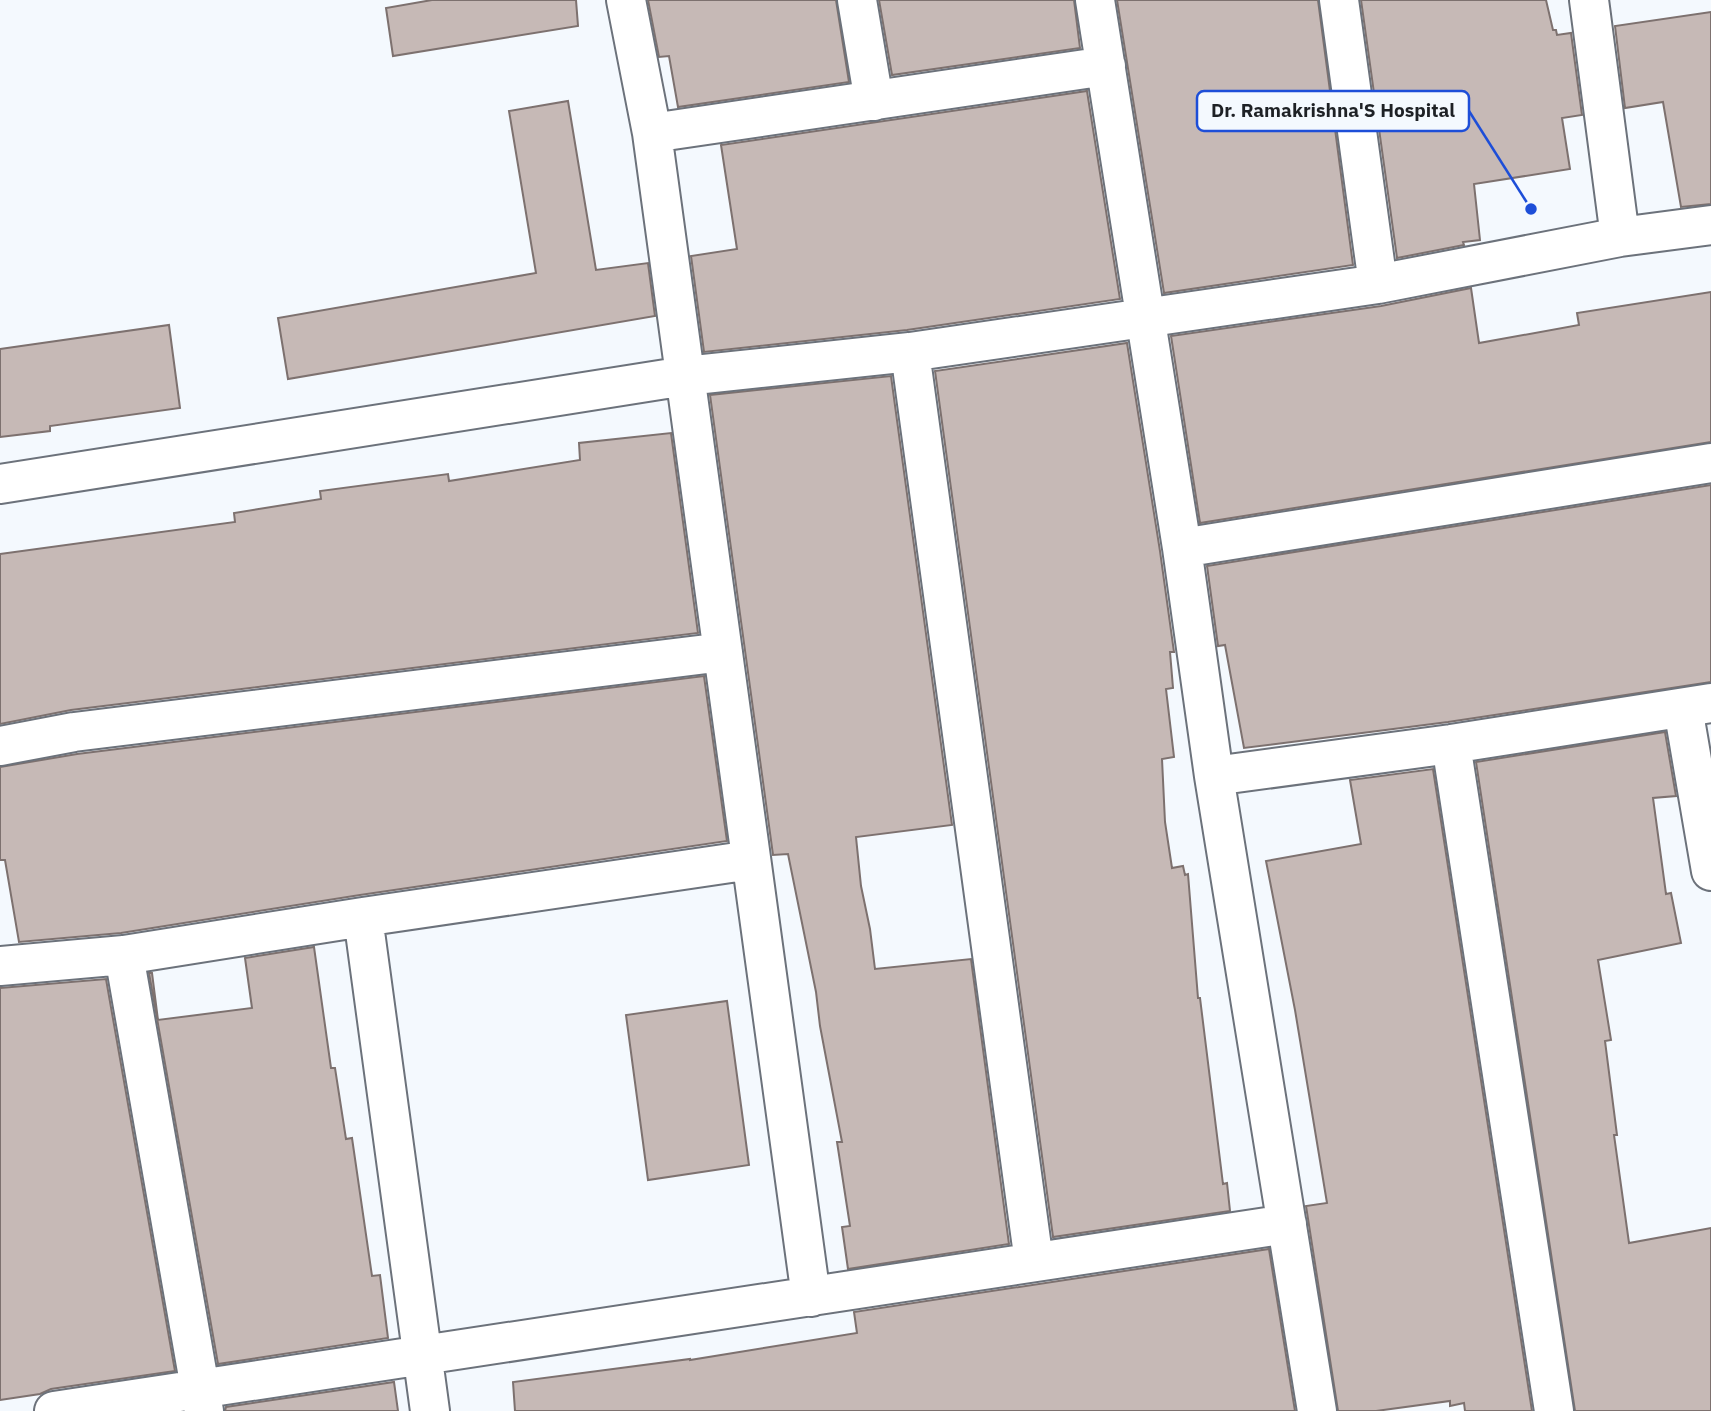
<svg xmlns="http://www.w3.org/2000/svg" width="1711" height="1411" font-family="'IBM Plex Sans',sans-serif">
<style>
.building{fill:#c6b9b6;stroke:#7d716f;stroke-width:2}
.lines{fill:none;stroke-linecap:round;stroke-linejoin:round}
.minor-casing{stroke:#6c727b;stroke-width:42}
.minor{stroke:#fff;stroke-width:38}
.leader{fill:none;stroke:#1d4ed8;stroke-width:2.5}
.callout-dot{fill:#1d4ed8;stroke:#f4f9fe;stroke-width:2.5}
.callout{fill:#f4f9fe;stroke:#1d4ed8;stroke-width:2.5}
.callout-label{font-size:19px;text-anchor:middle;font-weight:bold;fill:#1e2125}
</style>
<rect width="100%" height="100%" fill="#f4f9fe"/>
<path class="building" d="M432,0H576L578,26L393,56L386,8Z
M648,0H836L849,82L678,107L669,56L659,57Z
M879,0H1074L1080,48L892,75Z
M1117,0H1318L1353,265L1164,293Z
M1361,0H1546L1553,30H1556L1557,35L1571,33L1582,115L1562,118L1570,169L1474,184L1480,240L1463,242L1464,245L1397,258Z
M1711,12V204L1681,207L1663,102L1625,108L1615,26Z
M1087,91L1120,299L907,330L704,352L691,256L737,249L721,145Z
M568,101L596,270L648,263L655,316L288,379L278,318L536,273L509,111Z
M1471,288L1479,343L1579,325L1577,313L1711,292V442L1200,523L1171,336L1381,306Z
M169,325L180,408L50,426V431L0,437V349Z
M1127,343L1160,551L1174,652H1170L1173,688L1166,689L1174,757L1162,759L1165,822L1172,868L1183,866L1185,875L1188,874L1198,998H1200L1223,1184L1227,1183L1230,1211L1053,1237L935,371Z
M891,376L952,825L856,837L861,886L870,929L875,969L971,959L1009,1244L848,1269L842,1227L850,1226L837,1142H842L820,1026L816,992L788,854L773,855L710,395Z
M671,433L698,633L71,710L0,724V554L235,522L234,513L321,499L320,491L448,474L449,481L580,460L579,443Z
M1711,485V682L1448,722L1244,748L1225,645L1218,646L1207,566Z
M704,676L727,841L360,895L121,933L19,942L5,860H0V767L77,754Z
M1665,732L1676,796L1653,798L1666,894L1671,893L1681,943L1598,960L1611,1040L1605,1041L1617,1135H1614L1629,1243L1711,1228V1411H1575L1476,762Z
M1433,769L1532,1411H1465L1464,1403L1450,1406V1401L1376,1411H1338L1306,1206L1327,1203L1295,1010L1266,861L1361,844L1350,780Z
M314,947L331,1068H335L346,1139L352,1138L372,1276L380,1275L388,1338L218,1364L149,973H152L158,1020L252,1008L245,958Z
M106,979L175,1371L51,1389L40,1394L0,1400V988Z
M727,1001L749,1165L648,1180L626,1015Z
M1269,1249L1295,1411H515L513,1382L690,1359V1360L857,1333L854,1312Z
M394,1382L398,1411H225L226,1407Z"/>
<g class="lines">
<g class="minor-casing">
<path id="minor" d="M626,0L652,133L811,1297
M857,0L874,101
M1095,0L1182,548L1214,776L1317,1411
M1339,0L1378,284
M1589,0L1620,237
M652,133L1106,66
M910,352L1034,1262
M0,484L685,376L910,352L1378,284L1620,237L1711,225
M1182,548L1711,463
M1683,708L1711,871
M1451,744L1554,1411
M0,746L74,732L723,652
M1214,776L1451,744L1711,703
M363,917L430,1411
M124,955L204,1411
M0,966L124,955L363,917L751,860
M54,1411L1287,1224"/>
</g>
<use href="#minor" class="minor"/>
</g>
<path class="leader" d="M1531 209L1469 111"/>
<circle class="callout-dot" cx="1531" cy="209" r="7"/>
<rect class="callout" x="1197" y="91" width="272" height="40" rx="7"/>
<g class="callout-label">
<text x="1333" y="117">Dr. Ramakrishna'S Hospital</text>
</g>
</svg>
